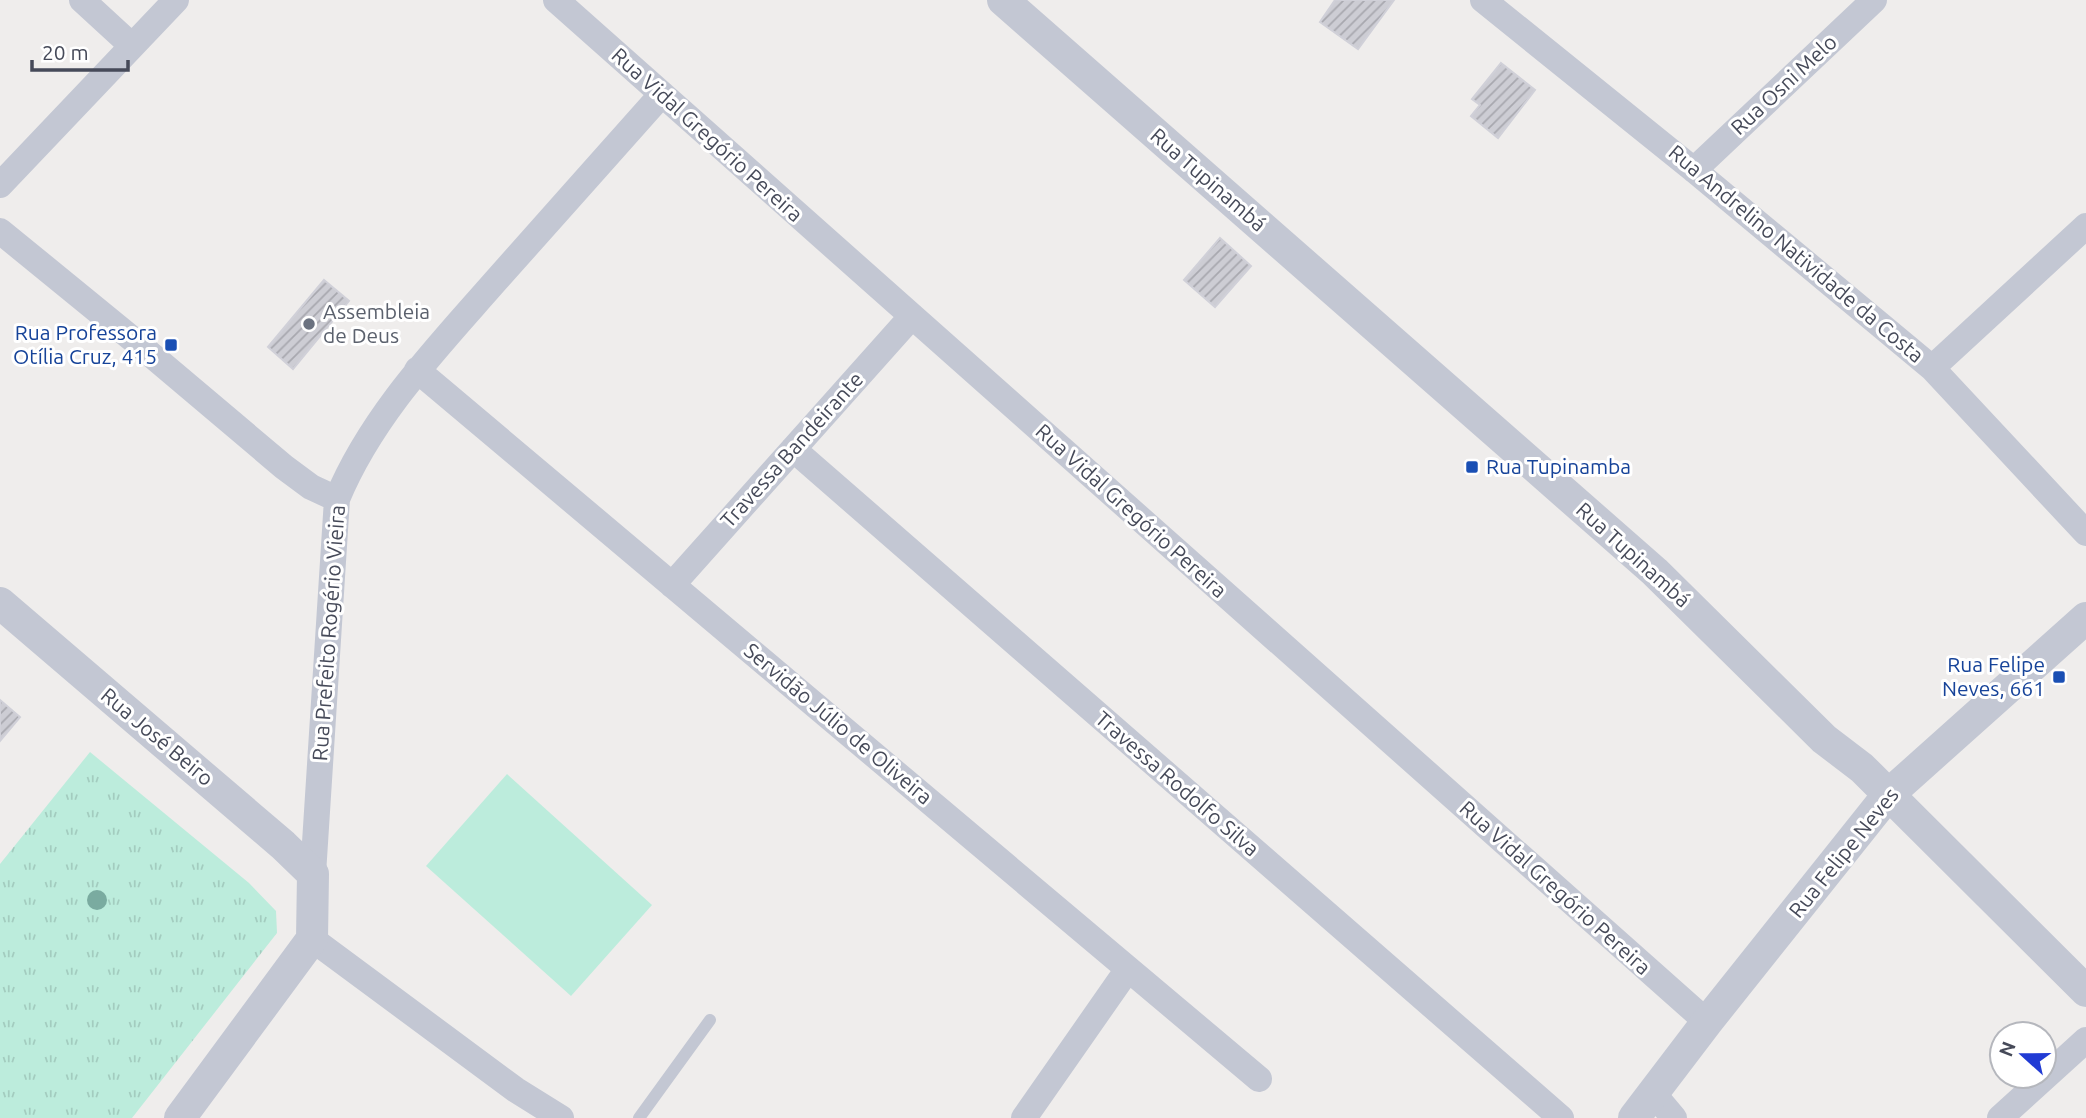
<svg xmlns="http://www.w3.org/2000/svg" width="2086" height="1118" font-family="Ubuntu,sans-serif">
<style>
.grass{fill:url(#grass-tufts)}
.pitch{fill:#bcecdc}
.building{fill:url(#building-hatch);stroke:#d0d0d8;stroke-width:2}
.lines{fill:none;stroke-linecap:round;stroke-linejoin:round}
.service{stroke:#c3c7d3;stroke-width:12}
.minor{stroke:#c3c7d3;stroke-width:26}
.tertiary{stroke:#c3c7d3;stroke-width:32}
.tree{fill:#7aaba0}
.worship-dot{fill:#6b7280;stroke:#fff;stroke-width:2.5}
.transit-dot{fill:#1a4fb4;stroke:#fff;stroke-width:2.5}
.labels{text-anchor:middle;stroke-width:6;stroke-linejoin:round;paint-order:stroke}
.street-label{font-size:21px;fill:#464a59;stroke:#fff}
.worship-label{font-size:21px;fill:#5b616d;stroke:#fff;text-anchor:start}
.transit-label{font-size:21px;fill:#164399;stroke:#fff;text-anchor:end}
</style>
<defs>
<pattern id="grass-tufts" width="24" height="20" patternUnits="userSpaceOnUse" patternTransform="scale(1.75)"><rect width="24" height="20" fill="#bcecdc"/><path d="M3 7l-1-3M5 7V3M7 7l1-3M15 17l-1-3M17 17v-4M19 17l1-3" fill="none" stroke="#a3ccbf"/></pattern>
<pattern id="building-hatch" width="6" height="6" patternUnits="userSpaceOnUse" patternTransform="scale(1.75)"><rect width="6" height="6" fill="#cdcdd4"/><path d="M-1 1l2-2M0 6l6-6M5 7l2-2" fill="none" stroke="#a8a8af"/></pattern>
</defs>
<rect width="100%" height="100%" fill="#efedec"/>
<path class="grass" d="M90,752L249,883L276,911L277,933L132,1118H0V864Z"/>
<path class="pitch" d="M507,774L652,905L571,996L426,866Z"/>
<path class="building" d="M1335,0H1394L1358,49L1320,22Z
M1501,63L1535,90L1498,138L1471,116L1480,105L1472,99Z
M1220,238L1251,266L1215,307L1184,280Z
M324,280L349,301L293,369L268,347Z
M0,700L20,717L0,741Z"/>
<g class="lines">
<path class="service" d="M639,1118L710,1020"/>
<path class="minor" d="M82,0L131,45
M556,0L1707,1022
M1483,0L1694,170L1932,368L2086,533
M1694,170L1874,0
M0,185L176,0
M0,231L136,342L284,467L311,487L337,499
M1932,368L2086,226
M417,370L1259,1079
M793,449L1561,1118
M672,585L912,316
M313,874L337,499C371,417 434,351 492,285C549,221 605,158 662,94
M312,939L516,1090L561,1118
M1653,1093L1674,1118
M1024,1118L1128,969
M2000,1118L2086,1040"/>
<path class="tertiary" d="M1003,0L1655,572L1824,739L1862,768L2086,991
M0,603L283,845L313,874L312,939L180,1118
M1634,1118L1707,1022L1888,795L2086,618"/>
</g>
<circle class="tree" cx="97" cy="900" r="10"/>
<circle class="worship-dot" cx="309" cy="324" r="7"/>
<g class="transit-dot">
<rect x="164" y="338" width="14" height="14" rx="3.5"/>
<rect x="1465" y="460" width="14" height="14" rx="3.5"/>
<rect x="2052" y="670" width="14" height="14" rx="3.5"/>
</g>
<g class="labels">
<g class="street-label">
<text transform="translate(1784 85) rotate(-43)" y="7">Rua Osni Melo</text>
<text transform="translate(707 135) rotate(42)" y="7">Rua Vidal Gregório Pereira</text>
<text transform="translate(1208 180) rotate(41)" y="7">Rua Tupinambá</text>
<text transform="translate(1796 254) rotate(40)" y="7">Rua Andrelino Natividade da Costa</text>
<text transform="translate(792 450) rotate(-48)" y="7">Travessa Bandeirante</text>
<text transform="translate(1131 511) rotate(42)" y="7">Rua Vidal Gregório Pereira</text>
<text transform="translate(1633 555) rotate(42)" y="7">Rua Tupinambá</text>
<text transform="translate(329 633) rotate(-86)" y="7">Rua Prefeito Rogério Vieira</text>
<text transform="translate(838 724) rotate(40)" y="7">Servidão Júlio de Oliveira</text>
<text transform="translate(157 737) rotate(40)" y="7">Rua José Beiro</text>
<text transform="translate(1177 784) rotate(41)" y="7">Travessa Rodolfo Silva</text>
<text transform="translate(1844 853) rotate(-51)" y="7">Rua Felipe Neves</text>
<text transform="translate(1555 888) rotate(42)" y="7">Rua Vidal Gregório Pereira</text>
</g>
<g class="worship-label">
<text x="323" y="319">Assembleia<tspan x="323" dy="24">de Deus</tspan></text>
</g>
<g class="transit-label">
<text x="157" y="340">Rua Professora<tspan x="157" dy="24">Otília Cruz, 415</tspan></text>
<text x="1486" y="474" text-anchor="start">Rua Tupinamba</text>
<text x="2045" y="672">Rua Felipe<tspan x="2045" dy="24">Neves, 661</tspan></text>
</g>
</g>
<g transform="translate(2023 1055) rotate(291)"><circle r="33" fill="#ffffff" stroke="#b5b7bd" stroke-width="2"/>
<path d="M0-5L12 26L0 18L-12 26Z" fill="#213bd4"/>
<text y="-10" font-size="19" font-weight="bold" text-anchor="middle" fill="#464a59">N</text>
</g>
<path d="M32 60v10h96v-10" fill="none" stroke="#464a59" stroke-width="3.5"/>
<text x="42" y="60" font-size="21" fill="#464a59" stroke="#ffffff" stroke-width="5" paint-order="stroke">20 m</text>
</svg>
